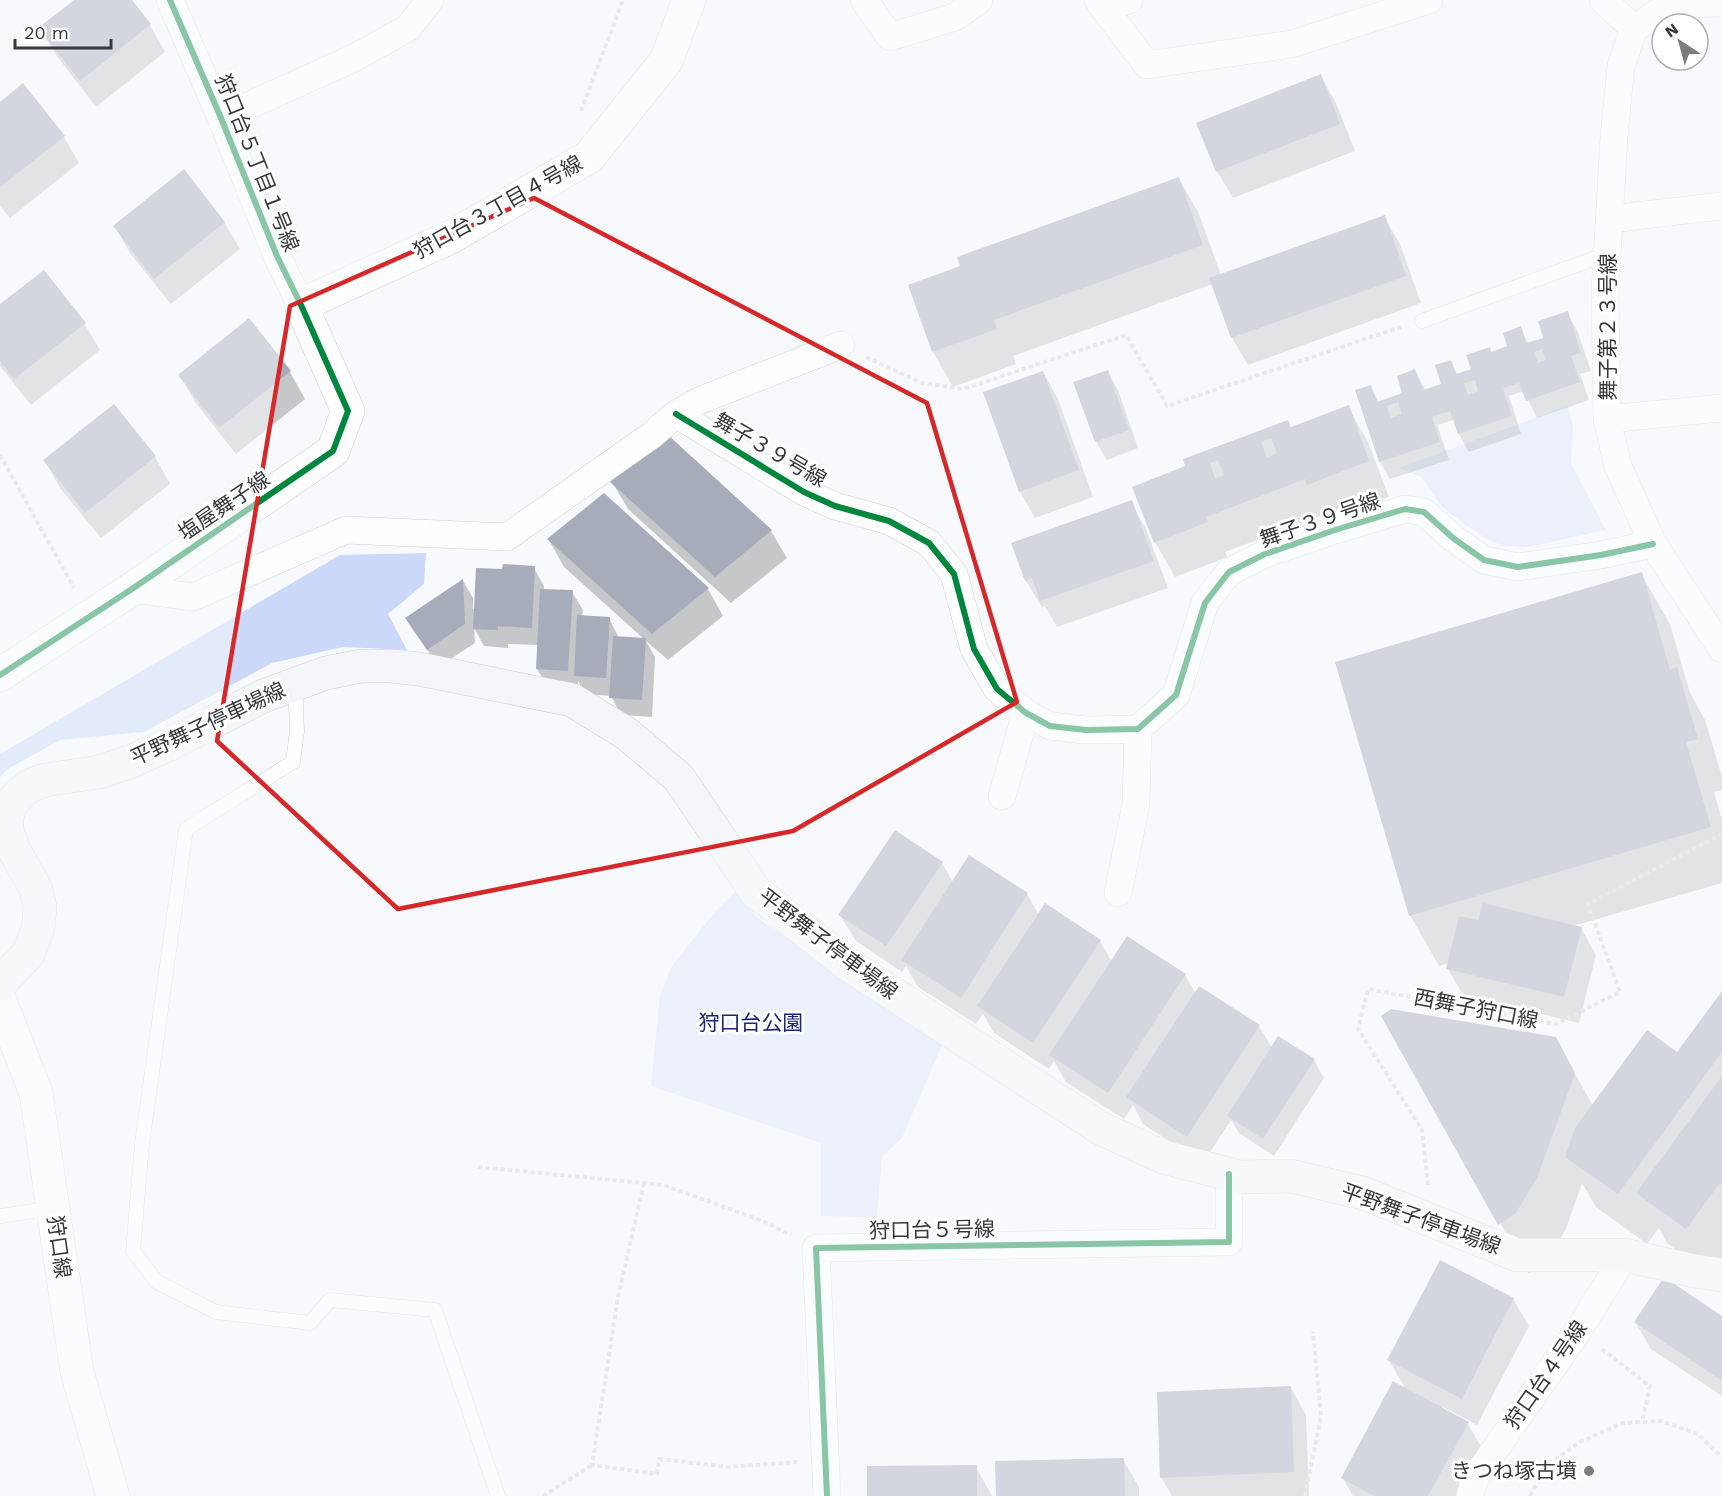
<svg xmlns="http://www.w3.org/2000/svg" width="1722" height="1496" font-family="'Work Sans','Noto Sans JP',sans-serif">
<style>
.green{fill:#dce5f9}
.forest{fill:#cbd8f9}
.shadow{fill:#0003}
.building{fill:#a7acba;fill-rule:evenodd}
.lines{fill:none;stroke-linecap:round;stroke-linejoin:round}
.service-casing{stroke:#cfd0d4;stroke-width:15}
.minor-casing{stroke:#cfd0d4;stroke-width:28}
.tertiary-casing{stroke:#cfd0d4;stroke-width:34}
.secondary-casing{stroke:#cfd0d4;stroke-width:34}
.path{stroke:#d5d6d8;stroke-width:4;stroke-dasharray:4.5 3;stroke-linecap:butt}
.service{stroke:#fefeff;stroke-width:14}
.minor{stroke:#fefeff;stroke-width:27}
.tertiary{stroke:#fefeff;stroke-width:33}
.secondary{stroke:#f4f5f9;stroke-width:33}
.cycleway-casing{stroke:#fff;stroke-width:10}
.cycleway{stroke:#00873e;stroke-width:6}
.marked{fill:none;stroke:#d62828;stroke-width:4.5;stroke-linejoin:round}
.poi-dot{fill:#7a7c80;stroke:#fff;stroke-width:2}
.labels{text-anchor:middle;stroke-width:6;stroke-linejoin:round;paint-order:stroke}
.street-label{font-size:21px;fill:#36383d;stroke:#fff}
.park-label{font-size:21px;fill:#182778;stroke:#fff}
.poi-label{font-size:21px;fill:#36383d;stroke:#fff;text-anchor:end}
</style>
<rect width="100%" height="100%" fill="#f7f9fc"/>
<path class="green" d="M1568,406L1573,428L1571,463L1606,530L1528,547L1503,546L1485,538L1464,524L1443,508L1421,477L1399,468Z
M735,892L758,918L943,1043L902,1138L882,1157L877,1217L821,1216V1143L651,1086L660,995L672,966L713,914Z"/>
<path class="forest" d="M426,553L424,584L388,614L407,650L343,647L272,663L144,732L60,740L8,769L0,777V754L340,555Z"/>
<path class="shadow" d="M76,0H130L150,25L165,52L96,107L56,55L40,28Z
M1321,76L1336,103L1355,151L1233,198L1217,171Z
M0,104L64,137L79,163L10,218L0,206Z
M1179,179L1199,214L1221,275L1384,217L1400,244L1421,303L1248,365L1232,338L1213,284L1013,356L1016,364L953,387L933,352L910,285L962,267Z
M224,222L240,249L171,304L130,253L115,226Z
M0,306L84,323L100,350L31,405L0,366Z
M1567,313L1577,330L1591,371L1580,374L1589,400L1537,418L1524,391L1509,396L1521,434L1469,452L1459,434L1454,420L1437,425L1449,460L1390,479L1380,462L1370,387L1379,402L1404,394L1415,371L1426,391L1443,385L1450,362L1458,375L1473,370L1491,353L1506,348L1520,328L1529,344L1545,338Z
M290,372L305,399L236,454L195,402L180,375Z
M1043,372L1058,399L1093,497L1035,518L1020,492Z
M1108,372L1118,390L1138,448L1107,460L1096,442L1075,383Z
M1348,407L1368,442L1389,497L1329,519L1326,514L1225,552L1228,557L1175,577L1155,542L1187,467Z
M668,437L771,531L787,558L731,603L628,509L612,482Z
M155,457L170,484L101,538L60,488L45,461Z
M604,495L708,589L723,616L668,660L646,641L655,657L652,717L621,715L611,696L586,694L578,681V689L548,687L537,669L539,645L508,644V648L484,646L474,628L475,643L438,667L407,618L463,581L473,598V609H475L504,571L534,568L544,586V590L572,592L583,610L582,617L609,618L619,638L645,640L564,567L549,540Z
M1131,502L1146,529L1168,588L1057,627L1045,606L1042,607L1026,581L1013,544Z
M1641,574L1670,624L1690,693L1705,720L1722,777V790L1714,792L1722,820V883L1573,926L1581,928L1596,955L1579,1023L1463,995L1448,969L1449,963L1439,966L1410,915Z
M942,863L953,882L1027,894L1039,915L1100,941L1112,962L1185,975L1196,994L1259,1026L1272,1048L1314,1060L1324,1078L1274,1156L1239,1133L1231,1120L1203,1163L1143,1124L1133,1105L1124,1119L1066,1082L1054,1061L1049,1069L994,1033L983,1014L976,1024L918,987L906,966L902,972L856,941L840,915Z
M1722,994V1270L1715,1279L1667,1243L1659,1228L1647,1244L1596,1207L1582,1183L1566,1229L1545,1263L1529,1274L1383,1017L1555,1038L1593,1106L1678,1054Z
M1513,1299L1529,1326L1477,1425L1443,1407L1441,1409L1468,1424L1483,1450L1458,1496H1353L1343,1478L1406,1390L1389,1360Z
M1722,1317V1396L1651,1349L1635,1322Z
M1291,1388L1306,1415L1309,1496H1172L1161,1477Z
M1123,1460L1139,1487V1496H997Z
M976,1467L992,1496H868Z"/>
<path class="building" d="M74,0H132L151,24L80,81L38,28Z
M1321,74L1340,124L1216,172L1196,123Z
M23,83L65,136L0,187V102Z
M184,169L225,222L154,279L113,226Z
M1179,177L1203,245L994,320L997,329L932,352L908,285L960,266L957,257Z
M1385,215L1406,276L1231,338L1209,278Z
M44,270L86,323L14,379L0,361V304Z
M1568,311L1581,353L1571,356L1580,382L1526,401L1519,383L1503,388L1512,416L1458,434L1450,411L1432,417L1440,442L1379,462L1355,390L1371,385L1377,402L1402,393L1397,376L1415,369L1423,390L1441,384L1435,365L1451,360L1456,374L1471,369L1466,355L1490,347L1491,352L1507,346L1503,333L1521,326L1526,343L1543,338L1538,321ZM1542,349L1546,360L1538,363L1534,352ZM1475,380L1478,391L1468,395L1464,383ZM1398,402L1402,414L1391,418L1387,406Z
M249,318L291,371L219,428L178,375Z
M1108,370L1129,430L1095,442L1073,382Z
M1043,371L1079,470L1019,492L983,392Z
M114,404L156,456L85,513L43,460Z
M1349,405L1369,461L1307,485L1305,479L1206,517L1208,522L1154,543L1132,487L1185,466L1183,459L1288,420L1291,427ZM1271,438L1277,453L1267,458L1261,442ZM1218,460L1224,475L1215,479L1210,463Z
M668,435L772,530L715,577L610,482Z
M604,493L709,588L652,634L547,539Z
M1132,500L1154,561L1040,601L1032,578L1025,581L1011,543Z
M503,564L535,566L532,628L498,626V630L473,629L476,568L502,569Z
M1642,572L1670,670L1677,667L1698,739L1686,742L1711,827L1409,916L1335,662Z
M463,579L465,624L427,650L405,618Z
M540,589L573,590L568,671L536,669Z
M577,615L610,617L606,678L574,676Z
M613,636L646,638L642,700L609,698Z
M895,830L943,862L886,946L838,915Z
M969,855L1028,893L961,998L901,960Z
M1045,903L1101,940L1033,1043L977,1006Z
M1483,903L1582,927L1564,997L1446,969L1459,916L1478,920Z
M1127,936L1186,974L1108,1093L1049,1055Z
M1199,986L1260,1025L1187,1137L1126,1097Z
M1722,991V1052L1618,1194L1565,1157L1575,1128L1647,1030L1677,1052Z
M1391,1009L1556,1037L1575,1073L1537,1178L1516,1213L1498,1225L1381,1016Z
M1278,1036L1315,1059L1263,1139L1227,1116Z
M1722,1076V1184L1720,1183L1686,1229L1636,1193Z
M1440,1260L1514,1298L1462,1399L1387,1360Z
M1664,1277L1722,1316V1381L1634,1322Z
M1393,1381L1469,1422L1428,1496H1374L1341,1478Z
M1291,1386L1294,1472L1160,1478L1157,1392Z
M1124,1458L1125,1496H996L995,1461Z
M977,1465V1496H867V1466Z"/>
<g class="lines">
<g class="service-casing">
<path id="service" d="M1422,321L1607,254
M295,684L297,731L293,762L186,829L142,1144L133,1251L157,1282L216,1312L310,1323L330,1300L435,1310L498,1496
M0,1216L53,1208"/>
</g>
<g class="minor-casing">
<path id="minor" d="M170,0L221,118L277,256L301,305
M864,0L890,37L955,17L979,0
M1098,0L1147,65L1292,44L1429,0
M1603,0L1634,29
M1676,0L1634,29L1621,66L1614,137L1605,292L1607,419L1618,466L1653,544L1722,649
M1672,4L1722,3
M1104,9L1129,0
M221,118L354,58L408,28L430,0
M1610,219L1722,206
M676,414L804,492L835,506L889,521L929,543L954,574L974,649L997,689L1026,713L1050,726L1086,730L1138,729L1176,695L1205,603L1229,572L1265,554L1335,530L1405,509L1424,512L1453,538L1484,560L1518,567L1601,555L1653,544
M1607,419L1722,408
M132,589L193,597L346,530L507,537L652,435L676,414L701,400L841,345
M1002,796L1026,713
M1118,893L1136,804L1138,729
M827,1496L816,1248L1229,1242V1174
M1470,1496L1475,1478L1578,1331L1625,1255"/>
</g>
<g class="tertiary-casing">
<path id="tertiary" d="M0,675L132,589L333,451L348,411L301,305L451,237L589,157L666,61L689,0
M0,1001L36,1093L77,1372L113,1496"/>
</g>
<g class="secondary-casing">
<path id="secondary" d="M0,984L28,954L38,929L40,907L36,889L13,848L7,831V817L11,804L19,794L29,786L45,780L99,772L132,761L172,743L263,696L326,673L361,666H391L419,669L572,700L627,734L679,778L756,892L849,965L1100,1128L1163,1157L1229,1174L1239,1177L1291,1176L1363,1193L1517,1255H1625L1694,1271L1722,1275"/>
</g>
<path class="path" d="M581,111L623,0
M866,357L922,383L963,389L1126,335L1167,406L1401,327
M0,455L74,588
M478,1167L664,1185L765,1222L791,1235
M644,1183L618,1297L592,1465L657,1474L659,1459L728,1467L798,1462
M1428,1185L1422,1130L1358,1029L1368,989L1556,1024L1620,992L1588,904L1722,834
M1602,1349L1650,1386L1642,1422
M543,1496L592,1465
M1305,1496L1321,1416L1313,1332
M1530,1496L1546,1466L1580,1442L1623,1423L1661,1421L1698,1434L1722,1457"/>
<use href="#service" class="service"/>
<use href="#minor" class="minor"/>
<use href="#tertiary" class="tertiary"/>
<use href="#secondary" class="secondary"/>
<g class="cycleway-casing">
<path id="cycleway" d="M676,414L804,492L835,506L889,521L929,543L954,574L974,649L997,689L1026,713L1050,726L1086,730L1138,729L1176,695L1205,603L1229,572L1265,554L1335,530L1405,509L1424,512L1453,538L1484,560L1518,567L1601,555L1653,544
M0,675L132,589L333,451L348,411L301,305L277,256L221,118L170,0
M827,1496L816,1248L1229,1242V1174"/>
</g>
<use href="#cycleway" class="cycleway"/>
</g>
<path d="M0 0H1722V1496H0ZM534,198L927,403L1017,702L793,831L398,909L217,741L290,306Z" fill="#f7f9fc" fill-opacity=".55" fill-rule="evenodd"/>
<path class="marked" d="M534,198L927,403L1017,702L793,831L398,909L217,741L290,306Z"/>
<circle class="poi-dot" cx="1589" cy="1471" r="6"/>
<g class="labels">
<g class="street-label">
<text transform="translate(257 163) rotate(68)" y="7">狩口台５丁目１号線</text>
<text transform="translate(498 207) rotate(-29)" y="7">狩口台３丁目４号線</text>
<text transform="translate(1608 327) rotate(-90)" y="7">舞子第２３号線</text>
<text transform="translate(770 450) rotate(30)" y="7">舞子３９号線</text>
<text transform="translate(224 506) rotate(-34)" y="7">塩屋舞子線</text>
<text transform="translate(1320 520) rotate(-19)" y="7">舞子３９号線</text>
<text transform="translate(208 724) rotate(-25)" y="7">平野舞子停車場線</text>
<text transform="translate(828 944) rotate(37)" y="7">平野舞子停車場線</text>
<text transform="translate(1476 1009) rotate(11)" y="7">西舞子狩口線</text>
<text transform="translate(1421 1219) rotate(20)" y="7">平野舞子停車場線</text>
<text transform="translate(932 1230) rotate(-1)" y="7">狩口台５号線</text>
<text transform="translate(59 1247) rotate(82)" y="7">狩口線</text>
<text transform="translate(1546 1375) rotate(-55)" y="7">狩口台４号線</text>
</g>
<g class="park-label">
<text x="751" y="1030">狩口台公園</text>
</g>
<g class="poi-label">
<text x="1577" y="1478">きつね塚古墳</text>
</g>
</g>
<g transform="translate(1680 42) rotate(324)"><circle r="28" fill="#ffffff" stroke="#afafb1" stroke-width="1.5"/>
<path d="M0-4.5L10 22L0 15L-10 22Z" fill="#7a7c80"/>
<text y="-9" font-size="16" font-weight="bold" text-anchor="middle" fill="#36383d">N</text>
</g>
<path d="M15 39v9h96v-9" fill="none" stroke="#36383d" stroke-width="3"/>
<text x="24" y="39" font-size="18" fill="#36383d" stroke="#ffffff" stroke-width="4.5" paint-order="stroke">20 m</text>
</svg>
